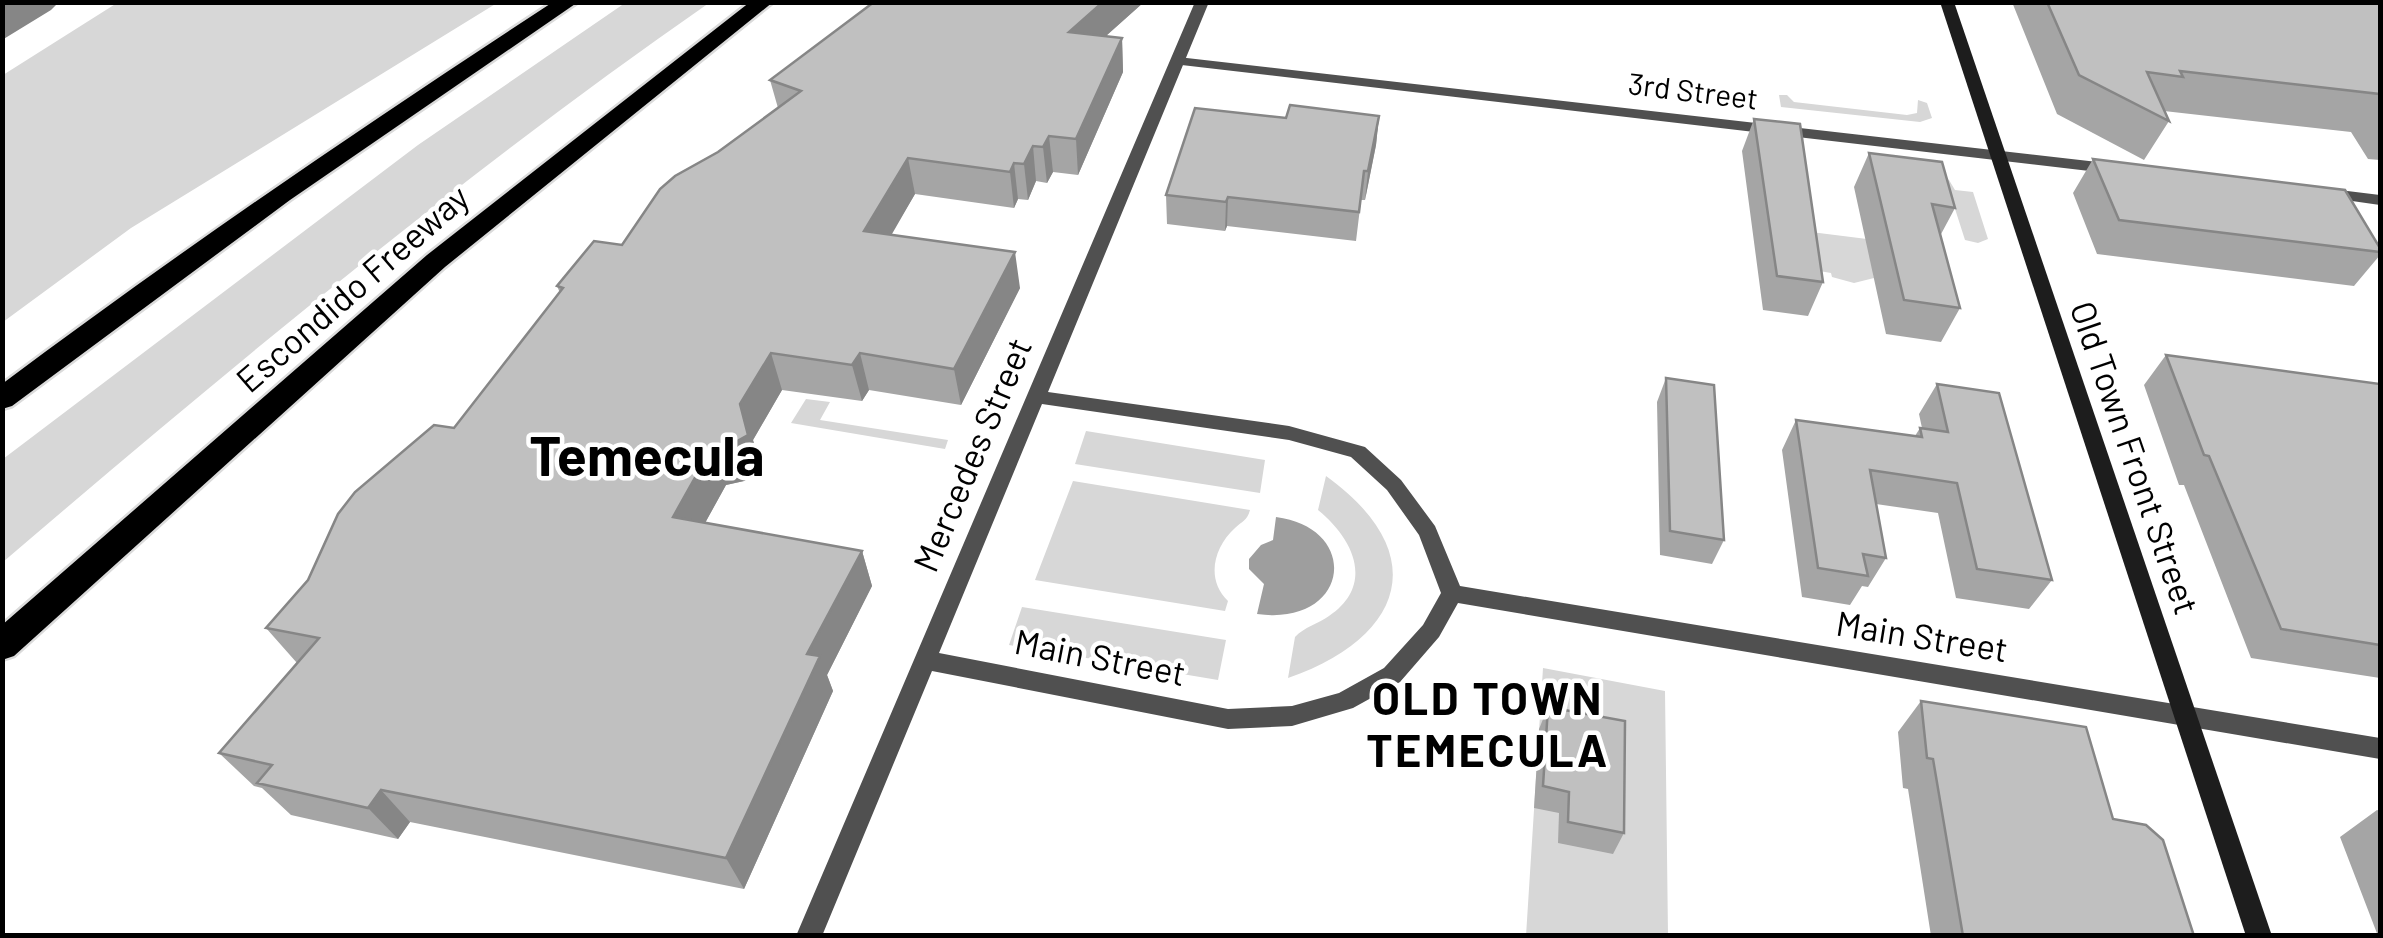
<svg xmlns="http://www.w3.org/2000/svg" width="2383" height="938" font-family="Barlow,sans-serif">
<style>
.green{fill:#d7d7d7}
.water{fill:#9e9e9e}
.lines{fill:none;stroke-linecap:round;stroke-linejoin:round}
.motorway-casing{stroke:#dbdbdb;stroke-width:5}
.minor{fill:#505050;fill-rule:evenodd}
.tertiary{fill:#505050;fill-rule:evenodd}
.secondary{fill:#1d1d1d;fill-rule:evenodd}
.motorway{fill:#000;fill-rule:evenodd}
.wall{fill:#a5a5a5}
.shaded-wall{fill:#868686}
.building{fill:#c0c0c0;stroke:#868686;stroke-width:2.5}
.labels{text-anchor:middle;stroke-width:9;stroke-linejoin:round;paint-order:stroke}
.far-street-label{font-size:30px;fill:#000;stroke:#fff}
.street-label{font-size:35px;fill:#000;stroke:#fff}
.district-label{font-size:45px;font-weight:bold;letter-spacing:2.5px;fill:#000;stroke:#fff}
.town-label{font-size:55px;font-weight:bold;fill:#000;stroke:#fff}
</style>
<rect width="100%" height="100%" fill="#fff"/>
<path class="green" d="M117,3V2L497,3L131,228L3,322V75Z
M625,3H709C463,174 231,367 3,562V459L418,145Z
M1779,95H1787L1794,102L1907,115L1917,113L1918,100L1927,103L1932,118L1920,122L1781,107Z
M1939,174L1949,180L1955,190L1973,192L1988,239L1978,243L1965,240L1948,187Z
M1803,231L1883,241L1873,270L1874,278L1854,283L1832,277L1831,273L1802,268Z
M806,399L830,402L820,420L948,440L945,449L791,423Z
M1086,431L1265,460L1260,493L1075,464Z
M1326,476C1433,553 1405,637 1288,678L1295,637C1304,627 1318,624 1329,616C1375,585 1354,539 1318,510Z
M1073,481L1250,510C1247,521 1242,521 1235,528C1213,548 1206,580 1228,601L1225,611L1035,580Z
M1022,607L1226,640L1218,680L1009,645Z
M1543,668L1665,691L1668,935L1526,936Z"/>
<path class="water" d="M1276,517C1362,528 1350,627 1257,614L1264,584L1249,569V559L1261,545L1273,540Z"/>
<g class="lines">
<g class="motorway-casing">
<path id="motorway" d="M553,2H578L290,200L12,406L2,409V384C181,250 366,124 553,2Z
M750,2H773L445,267L14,656L2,660V625L427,255Z"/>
</g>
<path class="minor" d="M1178,57L2115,164L2123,169L2115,174L1173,64L1171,61Z
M2323,188L2380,195V205L2317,196V190Z"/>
<path class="tertiary" d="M1195,2H1209L1048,392L1289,426L1365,447L1401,480L1435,526L1460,586L2380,738V759L1458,603L1439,637L1400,682L1353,708L1292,726L1228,729L932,671L822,936H796ZM1042,404L1289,440L1351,457L1387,490L1419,535L1441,593L1423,625L1384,668L1339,693L1292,706L1228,709L939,653Z"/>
<path class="secondary" d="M1940,2H1954L2272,936H2246Z"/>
<use href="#motorway" class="motorway"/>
</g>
<path class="wall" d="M1144,2L1106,36L1122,38L1123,72L1078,175L1053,172L1047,183L1036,181L1028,200L1018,199L1014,208L915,194L891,234L1020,288L961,405L869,390L862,401L782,390L753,440L761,471L744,481L726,485L705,523L862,551L872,586L827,675L833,691L744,889L410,822L398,839L291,815L262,788L254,786L219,753L297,663L266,628L454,428L560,293L557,286L622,245L718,152L778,108L770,80Z
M2012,2H2380V160L2368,159L2351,132L2164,111L2169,121L2144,160L2057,114Z
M1379,116L1376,145L1365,200H1361L1356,241L1227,226L1225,231L1167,224L1166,195L1286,118Z
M1754,119L1823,282L1808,316L1763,310L1742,151Z
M1869,153L1955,208L1940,236L1960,308L1941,342L1886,334L1854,187Z
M2093,159L2380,248V255L2354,286L2097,254L2073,193Z
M2166,355L2380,384V678L2251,658L2184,485H2179L2144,385Z
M1666,378L1724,540L1712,564L1660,555L1657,402Z
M1937,384L2052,580L2029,609L1956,598L1938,513L1876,504L1886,558L1868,587L1862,586L1850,605L1802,597L1782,450L1796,420L1915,436L1920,428H1922L1919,414Z
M1921,701L2113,819L2194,936H1931L1908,789L1903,788L1898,732Z
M1548,707L1624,833L1613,854L1558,843L1559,813L1534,808L1539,729Z
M2377,810L2380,811V936H2378L2340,837Z"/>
<path class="shaded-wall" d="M9,2H59L51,10L2,40V6Z
M1103,2H1144L1071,67L1069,32Z
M1122,38L1123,72L1078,175L1076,139Z
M1379,116L1376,145L1365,200L1368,171Z
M1049,136L1053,172L1047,183L1043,147Z
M1033,146L1036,181L1028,200L1024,164Z
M908,158L915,194L873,267L864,231Z
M1014,163L1018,199L1014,208L1010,172Z
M1228,197L1227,226L1225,231L1226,202Z
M1015,252L1020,288L961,405L954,369Z
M771,353L782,390L753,440L761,471L744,481L726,485L689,552L673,517L711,449Z
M860,353L869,390L862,401L852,365Z
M862,551L872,586L827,675L833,691L744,889L726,858L807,654Z
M381,790L410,822L398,839L368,808Z"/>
<path class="building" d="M874,2H1103L1069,32L1122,38L1076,139L1049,136L1043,147L1033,146L1024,164L1014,163L1010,172L908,158L864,231L1015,252L954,369L860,353L852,365L771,353L740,404L748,435L730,445L711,449L673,517L862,551L807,654L820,656L726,858L381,790L368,808L257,783L272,765L219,753L319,638L266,628L308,580L338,514L355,492L434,425L454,428L563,288L557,286L594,241L622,245L660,189L675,176L718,152L801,91L770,80Z
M2047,2H2380V94L2180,71L2183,77L2147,72L2169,121L2079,75Z
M1290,105L1379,116L1368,171H1364L1359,212L1228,197L1226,202L1166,195L1195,108L1286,118Z
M1754,119L1800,124L1823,282L1777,276Z
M1869,153L1942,162L1955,208L1932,204L1960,308L1904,300Z
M2093,159L2345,190L2380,248V252L2119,220Z
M2166,355L2380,384V645L2281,629L2209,456L2204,455Z
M1666,378L1714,385L1724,540L1670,531Z
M1937,384L1999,393L2052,580L1977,569L1957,483L1870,470L1886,558L1863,554L1868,576L1818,568L1796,420L1922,437L1920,428L1948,432Z
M1921,701L2086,727L2113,819L2146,825L2163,840L2194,936H1963L1933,759L1927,758Z
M1548,707L1625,721L1624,833L1568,822L1569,792L1543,786Z"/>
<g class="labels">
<g class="far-street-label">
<text transform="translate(1693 92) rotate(7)" y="10">3rd Street</text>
</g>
<g class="street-label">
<text transform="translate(353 289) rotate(-41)" y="12">Escondido Freeway</text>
<text transform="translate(973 455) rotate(-67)" y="12">Mercedes Street</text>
<text transform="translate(2134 458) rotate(71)" y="12">Old Town Front Street</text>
<text transform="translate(1922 637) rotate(9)" y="12">Main Street</text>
<text transform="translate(1100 658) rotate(11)" y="12">Main Street</text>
</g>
<g class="district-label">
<text x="1488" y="715">OLD TOWN<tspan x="1488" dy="52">TEMECULA</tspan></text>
</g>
<g class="town-label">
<text x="647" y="476">Temecula</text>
</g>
</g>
<rect width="2383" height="938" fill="none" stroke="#000000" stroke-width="10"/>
</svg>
